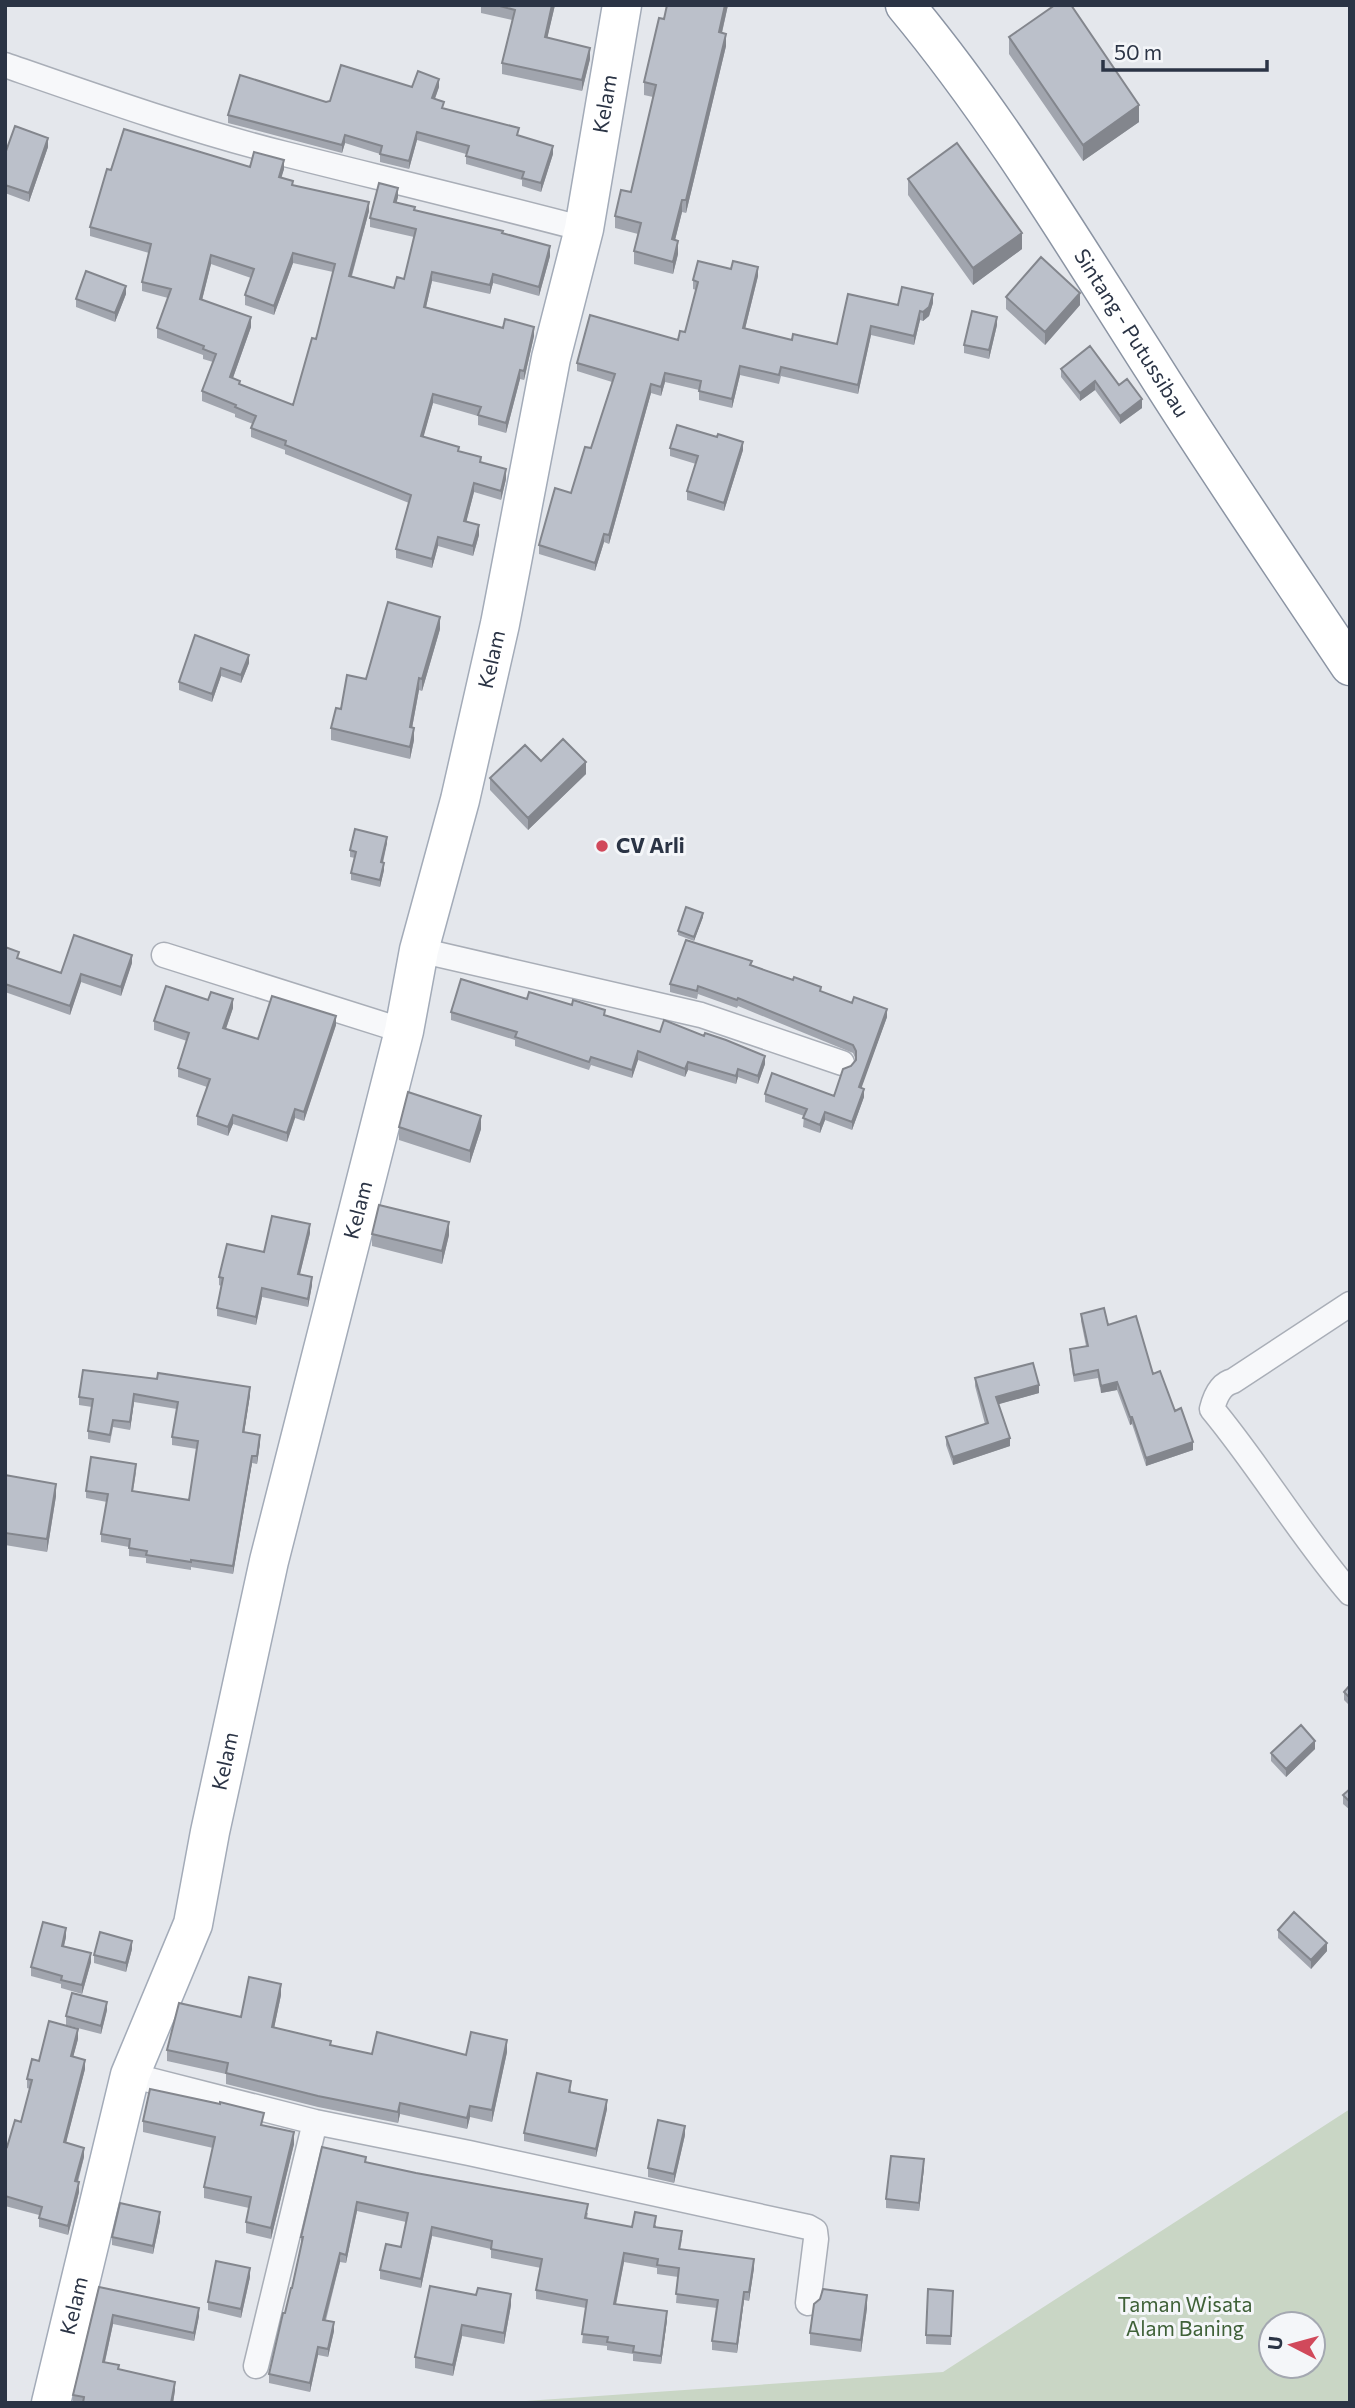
<svg xmlns="http://www.w3.org/2000/svg" width="1355" height="2408" font-family="Commissioner,sans-serif">
<style>
.green{fill:#c9d6c5;fill-rule:evenodd}
.lines{fill:none;stroke-linecap:round;stroke-linejoin:round}
.minor-casing{stroke:#a9aeb7;stroke-width:27}
.primary-casing{stroke:#a3abb8;stroke-width:41}
.trunk-casing{stroke:#8b94a3;stroke-width:41}
.minor{stroke:#f7f8fa;stroke-width:24}
.primary{stroke:#fff;stroke-width:38}
.trunk{stroke:#fff;stroke-width:38}
.wall{fill:#a1a5ae;fill-rule:evenodd}
.shaded-wall{fill:#83868d}
.building{fill:#bbc0ca;stroke:#83868d;stroke-width:2;fill-rule:evenodd}
.poi-dot{fill:#d1495b;stroke:#f4f6f9;stroke-width:2.5}
.labels{text-anchor:middle;stroke-width:6;stroke-linejoin:round;paint-order:stroke}
.street-label{font-size:21px;fill:#2b3445;stroke:#f4f6f9}
.poi-label{font-size:21px;font-weight:bold;fill:#2b3445;stroke:#f4f6f9;text-anchor:start}
.park-label{font-size:21px;fill:#3f6138;stroke:#f4f6f9}
</style>
<rect width="100%" height="100%" fill="#e4e7ec"/>
<path class="green" d="M1350,2109V2403H496L943,2372ZM1271,2324H1313V2366H1271Z"/>
<g class="lines">
<g class="minor-casing">
<path id="minor" d="M5,65C97,97 190,130 285,154C385,179 485,203 584,229
M419,950L701,1015L842,1063
M164,955L404,1031
M1350,1304L1233,1381C1220,1384 1215,1397 1212,1409C1261,1468 1300,1535 1350,1593
M130,2075L315,2122L469,2153L808,2227L815,2231L816,2239L808,2303
M256,2366L315,2122"/>
</g>
<g class="primary-casing">
<g id="primary">
<path id="s1" d="M51,2403L130,2075L193,1924L210,1832L269,1561L404,1031L419,950L460,800L500,624L551,358L584,229L622,5"/>
</g>
</g>
<g class="trunk-casing">
<g id="trunk">
<path id="s2" d="M905,5C999,118 1075,246 1154,369C1217,469 1284,567 1350,666"/>
</g>
</g>
<use href="#minor" class="minor"/>
<use href="#primary" class="primary"/>
<use href="#trunk" class="trunk"/>
</g>
<path class="wall" d="M481,5H555L547,38L590,59L582,91L502,74V63L512,20L481,13Z
M667,5H728L722,33L726,46L686,213L682,212L675,240L678,254L673,274L634,264V251L638,234L615,228V216L631,192L653,97L644,95V82L664,19Z
M1009,37L1139,122L1083,161L1009,54Z
M412,87H439L435,99L444,109L519,136L553,154L541,192L522,186V180L466,164V154L417,140L409,169L380,162V154L345,143L342,153L228,123V115L326,102Z
M48,147L29,202L5,193V154Z
M250,167L284,169L281,177L293,185L369,211L352,276L394,288L404,279L414,237L370,227V218L398,197L396,203L415,210L503,233L550,256L539,296L493,283L490,294L432,281L426,307L534,336L524,380L520,379L506,433L478,425V416L433,403L423,437L459,451L481,463L506,479L501,500L474,492L466,522L479,535L473,556L438,546L432,568L396,558V549L409,503L285,454V450L251,437V428L253,424L235,417V414L202,401V391L213,362L203,359V355L157,338V328L168,298L142,291V282L149,253L90,236V227L111,170ZM293,263L333,272L316,339L293,405L240,384L233,378L251,327L202,300L211,264L251,278L245,295V305L274,315Z
M908,179L1022,249L973,285L908,195Z
M758,276L745,329L792,340L837,344L898,305L933,303L929,316L923,321L920,320L914,345L871,335L858,394L781,376L779,384L740,375L732,408L699,400V390L665,382L661,396L651,393L609,544L604,542L595,571L539,554V545L571,493L591,448L612,382L577,371V363L678,340L685,332L696,290L693,289V280Z
M126,294L115,322L76,307V299Z
M1006,297L1080,305L1045,345L1006,309Z
M997,325L989,359L964,353V345Z
M1061,369L1119,385L1142,408L1120,424L1095,390L1080,401L1061,377Z
M670,448L743,450L724,511L687,500V491L696,464L670,456Z
M440,629L422,691L419,690L412,728L414,740L410,759L331,740V728L341,709L366,679Z
M195,635L249,663L241,683L221,676L212,702L179,690V682Z
M541,761L586,774L528,830L490,790V778Z
M387,843L383,863L384,870L380,887L351,880V873L355,858L350,857V850Z
M1350,858V873L1348,871V859Z
M703,917L694,941L678,935V931Z
M5,947L19,959L61,973L132,963L121,996L81,982L70,1015L5,992Z
M752,965L887,1017L861,1087L864,1097L852,1130L825,1120L820,1133L803,1127L804,1116L765,1102V1094L834,1096L856,1060L853,1053L738,1006L737,1008L698,994L697,999L670,992V984Z
M527,999L605,1015L765,1064L758,1084L738,1077L736,1084L688,1070L685,1077L638,1060L632,1078L591,1065L589,1070L515,1046V1040L451,1020V1012Z
M208,1000L233,1008L226,1029L258,1039L336,1025L304,1121L295,1118L287,1142L233,1124L228,1136L197,1125V1116L207,1087L178,1077V1068L187,1041L154,1030V1021Z
M399,1127L481,1129L470,1163L399,1140Z
M310,1233L300,1274L312,1285L308,1307L262,1297L256,1325L217,1316V1308L221,1286L219,1285V1277L264,1252Z
M372,1234L449,1235L442,1264L372,1246Z
M1081,1314L1108,1325L1153,1374L1175,1411L1193,1450L1146,1466L1132,1424L1130,1425L1117,1390L1101,1393L1098,1378L1074,1382L1070,1357V1349L1086,1346L1081,1321Z
M83,1370L250,1395L244,1433L260,1443L257,1464L252,1463L233,1574L191,1567V1570L146,1563V1558L129,1556V1547L101,1542V1534L107,1502L86,1498V1491L136,1472L133,1491L189,1500L197,1449L172,1445V1437L177,1409L134,1402L130,1430L113,1427L110,1443L88,1439V1431L92,1407L79,1405V1397Z
M975,1378L1039,1393L998,1404L1010,1446L953,1465L946,1445V1437L985,1424L975,1386Z
M5,1475L56,1496L47,1552L5,1545Z
M1350,1685V1706L1344,1700V1692Z
M1315,1749L1286,1777L1271,1761V1753Z
M1350,1789V1810L1343,1804V1795Z
M1278,1930L1327,1951L1311,1969L1278,1938Z
M66,1937L64,1946L91,1962L82,1994L61,1988V1984L31,1976V1967Z
M132,1949L126,1972L94,1963V1955Z
M281,1995L274,2028L331,2045L372,2054L466,2055L507,2052L492,2122L470,2117L467,2129L400,2114L398,2123L318,2107L226,2084V2074L167,2061V2050L241,2017Z
M107,2010L101,2034L66,2025V2016Z
M78,2039L73,2057L85,2069L66,2142L84,2157L78,2182L79,2192L68,2235L39,2227V2215L5,2206V2146L7,2147L21,2122L30,2089L27,2088V2079L39,2061Z
M571,2089V2092L607,2109L596,2157L524,2141V2133Z
M143,2121L263,2126L294,2144L271,2239L246,2233V2222L249,2208L204,2198V2187L213,2148L143,2132Z
M685,2135L674,2183L648,2177V2168Z
M366,2162L588,2213L587,2218L632,2227L656,2225V2228L682,2239L680,2249L754,2268L749,2301L744,2300L737,2353L712,2350V2341L717,2308L676,2303L678,2277L657,2274V2268L624,2262L616,2305L667,2320L661,2364L633,2361V2354L607,2350V2346L582,2343L586,2308L536,2299V2290L541,2268L491,2258V2249L432,2236L421,2288L380,2279V2270L401,2247L406,2222L357,2211L346,2263L340,2262L326,2320L334,2331L328,2357L318,2355L310,2392L269,2383V2374L292,2288L301,2245V2237Z
M924,2168L919,2211L886,2208V2199Z
M160,2221L153,2254L112,2245V2237Z
M250,2277L241,2318L208,2310V2302Z
M430,2286L511,2305L504,2344L462,2336L453,2376L415,2368V2357Z
M99,2287L199,2316L194,2341L113,2324L105,2362L119,2369L175,2390L173,2403H73V2395Z
M953,2291L951,2345L926,2344V2335Z
M820,2299L867,2308L861,2352L810,2345V2333Z"/>
<path class="shaded-wall" d="M552,5H555L545,48V37Z
M725,5H728L719,45V32Z
M726,34V46L686,213V200Z
M590,48V59L582,91V80Z
M439,79V87L432,106V98Z
M1139,105V122L1083,161V145Z
M417,132V140L409,169V161Z
M345,135V143L342,153V145Z
M48,138V147L29,202V193Z
M553,146V154L541,192V183Z
M284,160V169L279,186V177Z
M398,188V197L394,212V202Z
M682,200V212L672,252V239Z
M369,202V211L349,285V276Z
M1022,233V249L973,285V268Z
M678,241V254L673,274V262Z
M550,246V256L539,296V287Z
M293,253V263L274,315V306Z
M211,255V264L200,308V299Z
M758,267V276L743,337V328Z
M432,272V281L424,316V307Z
M493,274V283L490,294V285Z
M126,286V294L115,322V313Z
M1080,293V305L1045,345V332Z
M933,294V303L929,316L923,321V312Z
M920,311V320L914,345V336Z
M251,317V327L230,386V377Z
M997,317V325L989,359V350Z
M871,326V335L858,394V385Z
M534,327V336L524,380V371Z
M740,366V375L732,408V399Z
M520,370V379L506,433V423Z
M665,373V382L661,396V387Z
M1095,381V390L1080,401V393Z
M651,384V393L609,544V535Z
M433,394V403L421,446V436Z
M1142,399V408L1120,424V416Z
M743,442V450L724,511V503Z
M506,469V479L501,500V491Z
M474,483V492L464,531V521Z
M479,525V535L473,556V546Z
M604,534V542L595,571V563Z
M438,537V546L432,568V559Z
M440,617V629L422,691V679Z
M249,655V663L241,683V675Z
M221,668V676L212,702V694Z
M419,678V690L410,739V727Z
M414,728V740L410,759V747Z
M586,762V774L528,830V818Z
M387,837V843L381,869V862Z
M384,863V870L380,887V880Z
M703,913V917L694,941V937Z
M132,955V963L121,996V987Z
M81,974V982L70,1015V1006Z
M233,999V1008L223,1037V1028Z
M887,1009V1017L859,1095V1087Z
M336,1016V1025L304,1121V1112Z
M638,1051V1060L632,1078V1070Z
M765,1056V1064L758,1084V1076Z
M688,1062V1070L685,1077V1069Z
M738,1069V1077L736,1084V1076Z
M864,1089V1097L852,1130V1122Z
M295,1109V1118L287,1142V1133Z
M825,1112V1120L820,1133V1125Z
M233,1115V1124L228,1136V1127Z
M481,1116V1129L470,1163V1151Z
M449,1222V1235L442,1264V1251Z
M310,1224V1233L298,1282V1274Z
M312,1277V1285L308,1307V1299Z
M262,1288V1297L256,1325V1317Z
M1117,1382V1390L1101,1393V1386Z
M1039,1385V1393L996,1405V1397Z
M250,1387V1395L243,1440V1432Z
M134,1394V1402L130,1430V1422Z
M1130,1417H1132V1424L1130,1425Z
M260,1435V1443L257,1464V1456Z
M1010,1438V1446L953,1465V1457Z
M1193,1442V1450L1146,1466V1458Z
M252,1456V1463L233,1574V1566Z
M56,1484V1496L47,1552V1539Z
M1315,1741V1749L1286,1777V1769Z
M66,1928V1937L62,1954V1946Z
M132,1941V1949L126,1972V1963Z
M1327,1943V1951L1311,1969V1960Z
M91,1953V1962L82,1994V1985Z
M281,1984V1995L272,2038V2027Z
M107,2002V2010L101,2034V2026Z
M78,2029V2039L71,2065V2056Z
M507,2040V2052L492,2122V2110Z
M85,2060V2069L64,2151V2142Z
M607,2100V2109L596,2157V2149Z
M400,2103V2114L398,2123V2112Z
M470,2106V2117L467,2129V2118Z
M685,2126V2135L674,2183V2174Z
M294,2132V2144L271,2239V2228Z
M84,2148V2157L75,2190V2181Z
M924,2159V2168L919,2211V2203Z
M79,2182V2192L68,2235V2226Z
M357,2202V2211L346,2263V2255Z
M160,2212V2221L153,2254V2246Z
M432,2227V2236L421,2288V2279Z
M340,2253V2262L323,2328V2320Z
M624,2253V2262L614,2313V2304Z
M754,2259V2268L749,2301V2292Z
M250,2268V2277L241,2318V2309Z
M744,2292V2300L737,2353V2344Z
M511,2294V2305L504,2344V2333Z
M867,2295V2308L861,2352V2340Z
M199,2308V2316L194,2341V2333Z
M667,2311V2320L661,2364V2356Z
M113,2315V2324L103,2370V2362Z
M334,2322V2331L328,2357V2349Z
M462,2325V2336L453,2376V2365Z
M318,2347V2355L310,2392V2383Z
M175,2382V2390L173,2403H171Z"/>
<path class="building" d="M496,5H552L545,37L590,48L582,80L502,63L515,10Z
M667,5H725L719,32L726,34L686,200H682L672,239L678,241L673,262L634,251L641,223L615,216L621,190L631,192L656,85L644,82L659,18L664,19Z
M1055,5H1071L1139,105L1083,145L1009,37Z
M341,65L412,87L418,71L439,79L432,98L444,102L442,108L519,128L517,135L553,146L541,183L522,178L524,172L466,156L469,146L417,132L409,161L380,154L382,146L345,135L342,145L228,115L240,75L326,102L330,101Z
M15,126L48,138L29,193L5,185V154Z
M124,129L250,167L254,152L284,160L279,177L293,181L292,185L369,202L349,276L394,288L397,277L404,279L416,229L370,218L379,183L398,188L394,202L415,207L414,210L503,231L502,233L550,246L539,287L493,274L490,285L432,272L424,307L503,328L505,319L534,327L524,371L520,370L506,423L478,415L481,407L433,394L421,436L459,447L458,451L481,457L480,462L506,469L501,491L474,483L464,521L479,525L473,546L438,537L432,559L396,549L411,495L285,445L286,441L251,428L256,416L235,407L236,405L202,391L216,354L203,349L204,346L157,328L171,289L142,282L151,244L90,227L107,169L111,170ZM293,253L335,264L316,339L312,338L293,405L239,384L240,381L230,377L251,317L200,299L211,255L254,269L245,295L274,306Z
M957,143L1022,233L973,268L908,179Z
M1041,257L1080,293L1045,332L1006,297Z
M698,261L731,269L733,261L758,267L743,328L792,340L793,334L837,344L848,294L898,305L902,287L933,294L929,307L923,312L920,311L914,336L871,326L858,385L781,367L779,375L740,366L732,399L699,391L701,381L665,373L661,387L651,384L609,535L604,534L595,563L539,545L555,488L571,493L585,447L591,448L615,374L577,363L590,315L678,340L680,331L685,332L698,282L693,280Z
M86,271L126,286L115,313L76,299Z
M972,311L997,317L989,350L964,345Z
M1090,346L1119,385L1127,379L1142,399L1120,416L1095,381L1080,393L1061,369Z
M677,425L717,437L718,434L743,442L724,503L687,491L698,456L670,448Z
M388,602L440,617L422,679L419,678L410,727L414,728L410,747L331,728L336,708L341,709L347,675L366,679Z
M195,635L249,655L241,675L221,668L212,694L179,682Z
M563,739L586,762L528,818L490,778L525,745L541,761Z
M355,829L387,837L381,862L384,863L380,880L351,873L356,852L350,850Z
M686,907L703,913L694,937L678,931Z
M74,935L132,955L121,987L81,974L70,1006L5,984V947L19,952L17,958L61,973Z
M686,940L752,961L750,965L793,980L794,977L821,987L820,991L852,1003L854,997L887,1009L859,1087L864,1089L852,1122L825,1112L820,1125L803,1118L807,1109L765,1094L772,1073L834,1096L843,1069L851,1066L856,1060V1051L853,1045L738,998L737,1000L698,986L697,991L670,984Z
M461,979L527,999L529,992L572,1005L573,1000L605,1010L604,1015L660,1032L664,1020L704,1036L705,1033L726,1040L765,1056L758,1076L738,1069L736,1076L688,1062L685,1069L638,1051L632,1070L591,1057L589,1062L515,1037L517,1032L451,1012Z
M166,986L208,1000L211,992L233,999L223,1028L258,1039L272,996L336,1016L304,1112L295,1109L287,1133L233,1115L228,1127L197,1116L210,1079L178,1068L189,1033L154,1021Z
M408,1092L481,1116L470,1151L399,1127Z
M379,1205L449,1222L442,1251L372,1234Z
M272,1216L310,1224L298,1274L312,1277L308,1299L262,1288L256,1317L217,1308L223,1278L219,1277L227,1244L264,1252Z
M1104,1308L1108,1325L1136,1316L1153,1374L1160,1371L1175,1411L1181,1408L1193,1442L1146,1458L1132,1417H1130L1117,1382L1101,1386L1098,1370L1074,1375L1070,1349L1088,1346L1081,1314Z
M1033,1363L1039,1385L996,1397L1010,1438L953,1457L946,1437L988,1423L975,1378Z
M83,1370L157,1379L158,1373L250,1387L243,1432L260,1435L257,1456H252L233,1566L191,1560V1562L146,1555L147,1551L129,1548L130,1539L101,1534L108,1494L86,1491L91,1457L136,1464L132,1491L189,1500L198,1441L172,1437L178,1402L134,1394L130,1422L113,1420L110,1435L88,1431L93,1399L79,1397Z
M5,1475L56,1484L47,1539L5,1533Z
M1350,1685V1698L1344,1692Z
M1301,1725L1315,1741L1286,1769L1271,1753Z
M1350,1789V1802L1343,1795Z
M1294,1912L1327,1943L1311,1960L1278,1930Z
M43,1922L66,1928L62,1946L91,1953L82,1985L61,1980L62,1976L31,1967Z
M100,1932L132,1941L126,1963L94,1955Z
M249,1977L281,1984L272,2027L331,2041L330,2045L372,2054L377,2032L466,2055L471,2032L507,2040L492,2110L470,2106L467,2118L400,2103L398,2112L318,2096L226,2073L228,2063L167,2050L179,2003L241,2017Z
M72,1993L107,2002L101,2026L66,2016Z
M49,2021L78,2029L71,2056L85,2060L64,2142L84,2148L75,2181L79,2182L68,2226L39,2218L42,2207L5,2196V2146L7,2147L15,2120L21,2122L32,2080L27,2079L32,2059L39,2061Z
M537,2073L571,2081L569,2092L607,2100L596,2149L524,2133Z
M150,2089L220,2104V2102L264,2113L261,2125L294,2132L271,2228L246,2222L251,2197L204,2187L215,2137L143,2121Z
M658,2120L685,2126L674,2174L648,2168Z
M322,2147L366,2157L365,2162L416,2173L588,2204L585,2218L632,2227L635,2212L656,2216L654,2227L682,2231L679,2249L754,2259L749,2292H744L737,2344L712,2341L718,2300L676,2294L679,2268L657,2265L658,2259L624,2253L614,2304L667,2311L661,2356L633,2352L634,2346L607,2342L608,2337L582,2334L587,2300L536,2290L542,2259L491,2249L492,2241L432,2227L421,2279L380,2270L386,2244L401,2247L408,2213L357,2202L346,2255L340,2253L323,2320L334,2322L328,2349L318,2347L310,2383L269,2374L283,2313H285L291,2288H292L303,2237H301Z
M891,2156L924,2159L919,2203L886,2199Z
M120,2203L160,2212L153,2246L112,2237Z
M216,2261L250,2268L241,2309L208,2302Z
M430,2286L476,2295L478,2288L511,2294L504,2333L462,2325L453,2365L415,2357Z
M99,2287L199,2308L194,2333L113,2315L103,2362L119,2365L118,2369L175,2382L171,2403H83L84,2397L73,2395Z
M823,2289L867,2295L861,2340L810,2333L814,2304L820,2299Z
M928,2289L953,2291L951,2336L926,2335Z"/>
<circle class="poi-dot" cx="602" cy="846" r="7"/>
<g class="labels">
<g class="street-label">
<text dy="7" stroke="none"><textPath href="#s1" startOffset="2368">Kelam</textPath></text>
<text dy="7" stroke="none"><textPath href="#s2" startOffset="399">Sintang - Putussibau</textPath></text>
<text dy="7" stroke="none"><textPath href="#s1" startOffset="1801">Kelam</textPath></text>
<text dy="7" stroke="none"><textPath href="#s1" startOffset="1234">Kelam</textPath></text>
<text dy="7" stroke="none"><textPath href="#s1" startOffset="667">Kelam</textPath></text>
<text dy="7" stroke="none"><textPath href="#s1" startOffset="100">Kelam</textPath></text>
</g>
<g class="poi-label">
<text x="616" y="853">CV Arli</text>
</g>
<g class="park-label">
<text x="1185" y="2312">Taman Wisata<tspan x="1185" dy="24">Alam Baning</tspan></text>
</g>
</g>
<rect width="1355" height="2408" fill="none" stroke="#2b3445" stroke-width="14"/>
<g transform="translate(1292 2345) rotate(276)"><circle r="33" fill="#f4f6f9" stroke="#a4a8b1" stroke-width="2"/>
<path d="M0-5L12 26L0 18L-12 26Z" fill="#d1495b"/>
<text y="-10" font-size="19" font-weight="bold" text-anchor="middle" fill="#2b3445">U</text>
</g>
<path d="M1103 60v10h164v-10" fill="none" stroke="#2b3445" stroke-width="3.5"/>
<text x="1114" y="60" font-size="21" fill="#2b3445" stroke="#f4f6f9" stroke-width="5" paint-order="stroke">50 m</text>
</svg>
